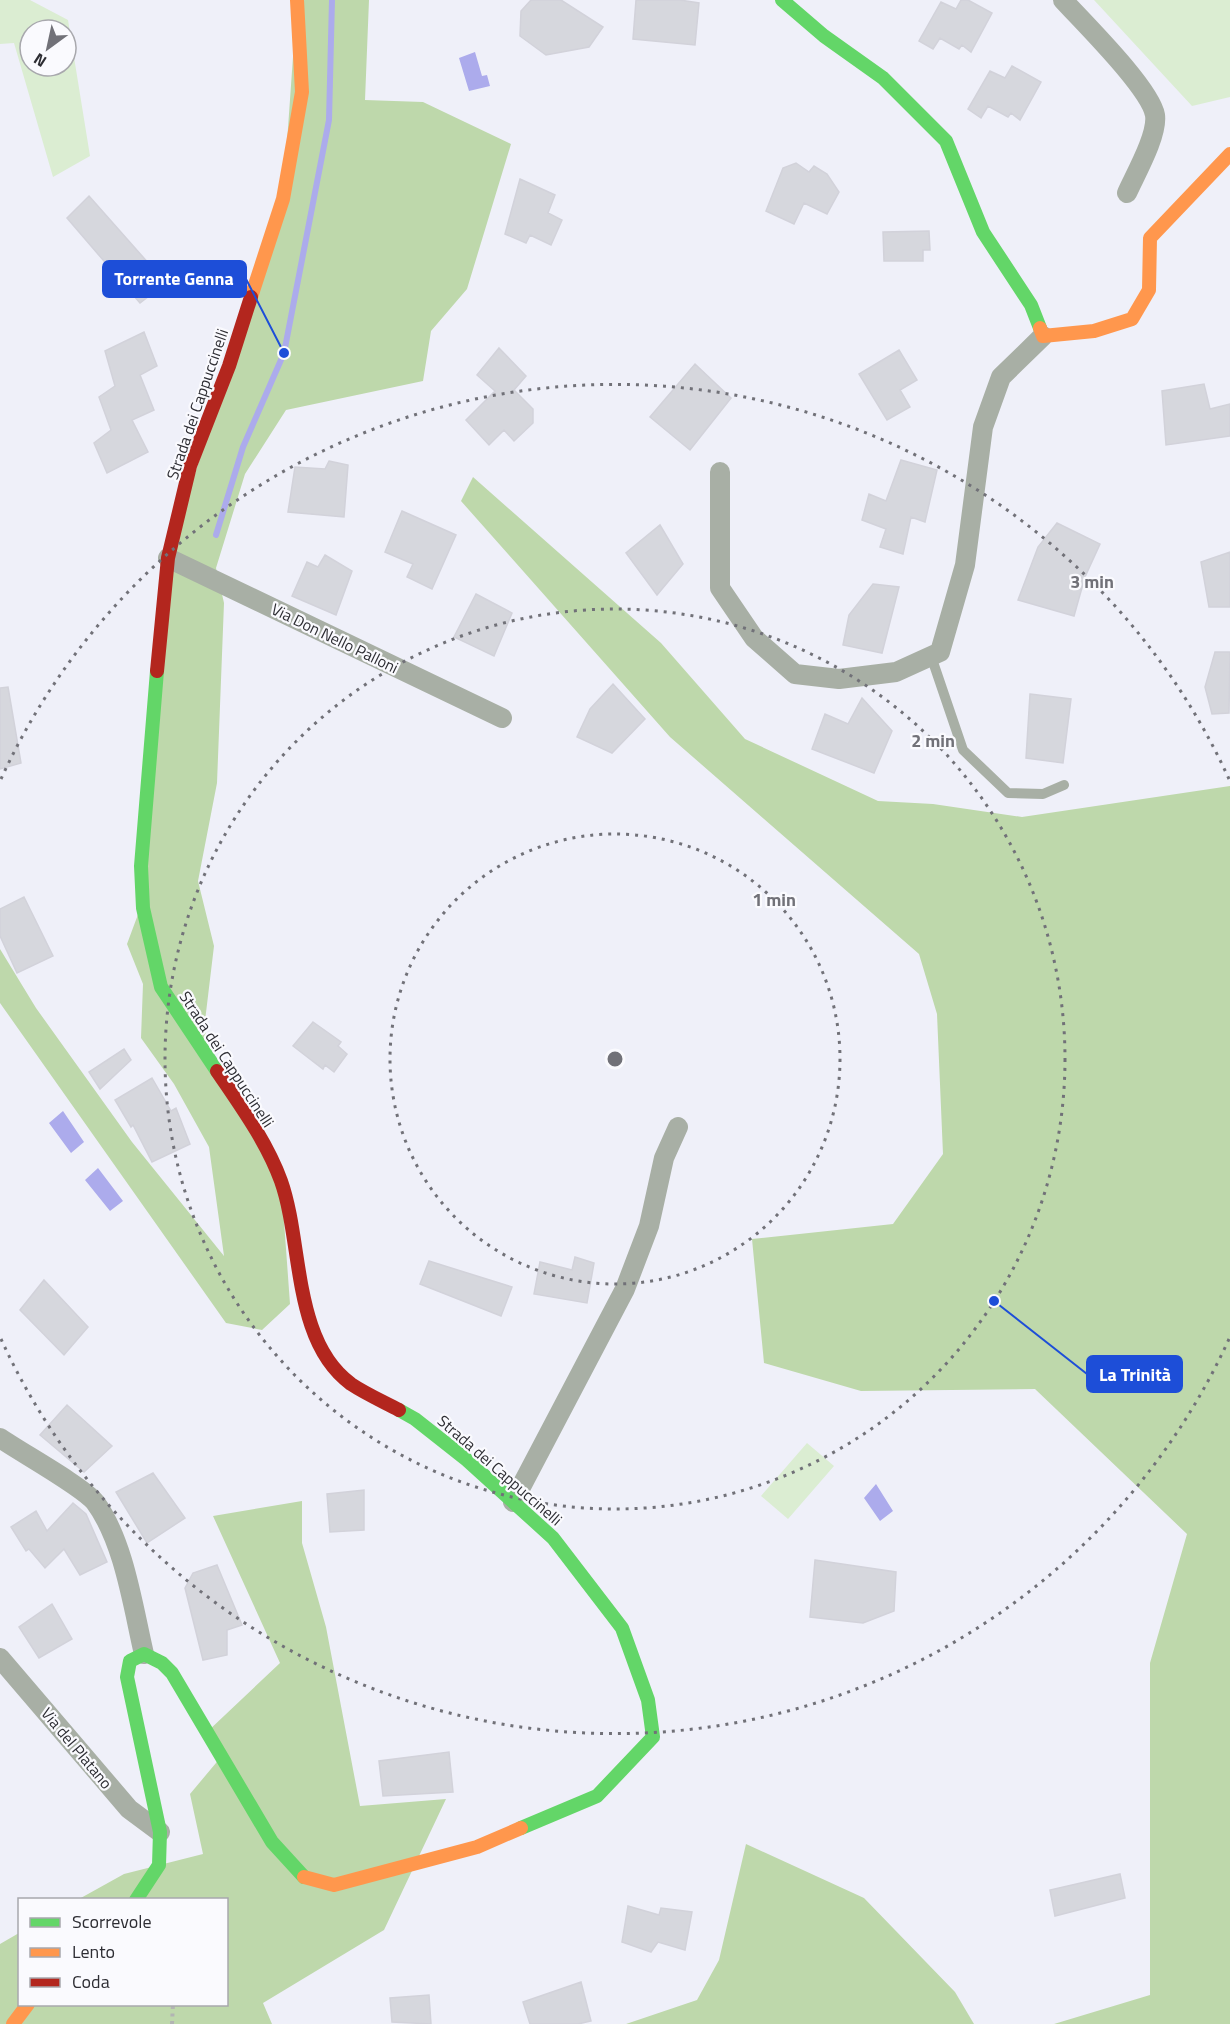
<svg xmlns="http://www.w3.org/2000/svg" width="1230" height="2024" font-family="'Titillium Web',sans-serif">
<style>
.green{fill:#dbedd2;fill-rule:evenodd}
.forest{fill:#bed8ab}
.water{fill:#acabec}
.lines{fill:none;stroke-linecap:round;stroke-linejoin:round}
.stream{stroke:#acabec;stroke-width:6}
.building{fill:#d6d7dd;stroke:#d2d2da;stroke-width:1.5}
.path{stroke:#b2b4b3;stroke-width:4;stroke-dasharray:3 4.5;stroke-linecap:butt}
.lane{stroke:#a8afa5;stroke-width:10}
.street{stroke:#a8afa5;stroke-width:20}
.fast{stroke:#63d668;stroke-width:14}
.slow{stroke:#ff974d;stroke-width:14}
.jam{stroke:#b3261e;stroke-width:14}
.ring{fill:none;stroke:#717178;stroke-width:3;stroke-dasharray:3 6}
.labels{text-anchor:middle;stroke-width:4.5;stroke-linejoin:round;paint-order:stroke}
.street-label{font-size:16px;fill:#2d2d33;stroke:#fafafe}
.centre{fill:#717178;stroke:#fafafe;stroke-width:3}
.ring-label{font-size:18px;text-anchor:middle;font-weight:bold;fill:#717178;stroke:#fafafe;stroke-width:4.5;stroke-linejoin:round;paint-order:stroke}
.leader{fill:none;stroke:#1d4ed8;stroke-width:2}
.callout-dot{fill:#1d4ed8;stroke:#fafafe;stroke-width:2}
.callout{fill:#1d4ed8;stroke:#1d4ed8;stroke-width:2}
.callout-label{font-size:18px;text-anchor:middle;font-weight:bold;fill:#fff}
</style>
<rect width="100%" height="100%" fill="#eff0f9"/>
<path class="green" d="M0,0H30L68,20L90,156L53,177L14,43L0,44ZM30,30H66V66H30Z
M1094,0H1230V97L1192,106Z
M807,1443L834,1466L788,1519L761,1496Z"/>
<path class="forest" d="M297,0H369L365,100L423,102L511,144L467,289L431,331L423,381L286,410L245,474L216,568L224,603L217,783L198,881L214,946L205,1021L207,1056L281,1180L290,1304L262,1330L226,1323L0,1003V949L36,1008L132,1142L224,1256L209,1147L174,1084L141,1038L143,984L127,944L143,901L168,558L283,199Z
M473,477L661,643L745,739L878,801L933,804L1022,817L1230,786V2024H1054L1150,1995V1663L1187,1534L1035,1389L861,1391L764,1363L752,1239L893,1224L943,1154L937,1014L919,954L670,737L461,501Z
M302,1501V1543L326,1627L360,1806L446,1799L384,1930L263,2003L272,2024H0V1944L19,1933L20,2004H226V1900L79,1899L124,1874L203,1854L190,1794L221,1757L207,1732L280,1663L213,1516Z
M746,1844L864,1898L955,1992L974,2024H626L697,2000L719,1960Z"/>
<path class="water" d="M475,52L482,76L487,75L490,86L469,91L459,58Z
M63,1111L84,1142L71,1153L49,1123Z
M98,1168L123,1201L110,1211L85,1180Z
M876,1484L893,1511L880,1521L864,1498Z"/>
<g class="lines">
<path class="stream" d="M216,535L243,447L284,353L329,120L332,0"/>
</g>
<path class="building" d="M531,0H561L603,27L589,47L546,55L520,36L521,11Z
M636,0H680L699,3L695,45L633,39Z
M961,0H968L992,13L971,52L962,45L959,49L940,38L933,49L919,41L941,2L956,9Z
M1012,66L1041,82L1020,120L1011,113L1008,117L988,106L981,118L968,109L990,71L1005,78Z
M796,163L809,172L814,166L827,174L839,192L827,214L804,203L794,224L766,211L783,168Z
M520,179L555,195L548,213L562,220L551,245L530,235L526,243L505,234Z
M89,196L166,283L140,303L67,218Z
M929,231L930,250H923V261H884L883,232Z
M144,332L157,366L140,375L154,410L132,420L148,452L107,473L94,443L111,430L99,397L115,386L105,351Z
M499,348L526,376L514,390L533,409V423L514,441L504,430L489,445L466,420L495,391L477,375Z
M899,350L917,380L900,390L910,407L887,420L859,374Z
M695,364L731,398L690,450L650,417Z
M1204,384L1210,409L1230,404V436L1166,445L1162,391Z
M901,460L937,470L925,522L911,517L903,554L880,547L886,529L862,520L869,494L886,501Z
M329,461L348,465L344,517L288,512L295,467L325,469Z
M402,511L456,535L432,589L407,577L413,564L385,552Z
M1057,523L1100,544L1085,577L1074,616L1018,600L1038,547Z
M660,525L683,564L657,595L626,553Z
M1230,552V607H1209L1201,562Z
M325,555L352,571L336,615L292,596L307,562L318,567Z
M873,584L899,587L882,653L843,645L849,615Z
M476,594L512,613L494,656L454,637Z
M1215,652H1230L1229,713L1212,714L1205,687Z
M613,684L645,719L612,753L577,737L590,709Z
M8,687L21,763L0,769V688Z
M1030,694L1071,699L1063,763L1026,758Z
M862,698L892,731L874,773L812,749L825,714L848,724Z
M24,897L53,956L17,973L0,936V909Z
M313,1022L341,1042L338,1046L347,1054L334,1072L325,1065L323,1069L293,1046Z
M124,1049L131,1060L100,1089L89,1072Z
M152,1078L171,1111L176,1108L190,1144L152,1162L133,1125L131,1127L115,1100Z
M575,1257L594,1263L587,1303L534,1294L540,1262L572,1270Z
M429,1261L512,1287L501,1316L420,1284Z
M44,1280L88,1327L64,1355L20,1310Z
M67,1405L112,1446L84,1472L40,1435Z
M153,1473L185,1518L147,1543L116,1492Z
M364,1490V1530L330,1532L327,1494Z
M73,1503L86,1514L107,1562L80,1575L64,1549L45,1568L29,1549L26,1551L11,1527L36,1511L47,1531Z
M815,1560L896,1572L894,1611L863,1623L810,1617Z
M217,1565L242,1625L227,1630V1655L203,1660L185,1588L193,1573Z
M52,1604L72,1639L39,1658L19,1627Z
M449,1752L453,1792L383,1796L379,1761Z
M1120,1874L1125,1898L1055,1916L1050,1890Z
M628,1906L659,1915L661,1908L692,1912L685,1950L658,1942L651,1952L622,1942Z
M581,1982L591,2021L578,2024H530L523,2002Z
M429,1995L431,2024L392,2022L390,1998Z"/>
<g class="lines">
<path class="path" d="M172,2024L173,2004"/>
<path class="lane" d="M931,656L963,750L1008,793L1043,794L1064,785"/>
<path class="street" d="M1063,0C1084,23 1150,88 1155,115C1158,135 1135,175 1127,193
M720,472V588L754,638L795,674L839,679L896,672L940,652L965,565L983,427L1001,377L1043,336
M168,558L502,718
M0,1438C20,1452 82,1486 95,1502C124,1541 133,1607 144,1654
M513,1502L625,1289L649,1226L664,1158L678,1127
M0,1658L129,1809L160,1832"/>
<path class="fast" d="M782,0L824,36L883,78L946,141L983,232L1031,305L1040,328
M157,671L141,866L143,908L161,987L217,1071
M399,1410L415,1419L467,1460L553,1538L622,1628L648,1700L653,1737L597,1796L521,1828
M136,1900L159,1865L160,1832L127,1677L130,1661L144,1654L162,1663L172,1673L272,1842L304,1877"/>
<path class="slow" d="M251,297L283,199L302,92L297,0
M1040,328L1043,336L1094,331L1132,319L1149,290L1150,238L1230,154
M304,1877L334,1885L477,1847L521,1828
M13,2024L28,2004"/>
<path class="jam" d="M157,671L168,558L190,466L229,366L251,297
M217,1071C240,1105 267,1142 281,1181C303,1243 292,1341 351,1384C366,1394 384,1402 399,1410"/>
</g>
<g class="ring">
<circle cx="615" cy="1059" r="225"/>
<circle cx="615" cy="1059" r="450"/>
<path d="M1229 1339A675 675 0 0 1 1 1339M1 779A675 675 0 0 1 1229 779"/>
</g>
<g class="labels">
<g class="street-label">
<text transform="translate(197 404) rotate(-71)" y="6">Strada dei Cappuccinelli</text>
<text transform="translate(335 638) rotate(26)" y="6">Via Don Nello Palloni</text>
<text transform="translate(227 1059) rotate(57)" y="6">Strada dei Cappuccinelli</text>
<text transform="translate(500 1470) rotate(41)" y="6">Strada dei Cappuccinelli</text>
<text transform="translate(77 1748) rotate(50)" y="6">Via del Platano</text>
</g>
</g>
<circle cx="615" cy="1059" r="9" class="centre"/>
<g class="ring-label">
<text x="1092" y="588">3 min</text>
<text x="933" y="747">2 min</text>
<text x="774" y="906">1 min</text>
</g>
<path class="leader" d="M284 353L246 279M994 1301L1087 1374"/>
<g class="callout-dot">
<circle cx="284" cy="353" r="6"/>
<circle cx="994" cy="1301" r="6"/>
</g>
<g class="callout">
<rect x="103" y="261" width="143" height="36" rx="6"/>
<rect x="1087" y="1356" width="95" height="36" rx="6"/>
</g>
<g class="callout-label">
<text x="174" y="285">Torrente Genna</text>
<text x="1135" y="1381">La Trinità</text>
</g>
<rect x="18" y="1898" width="210" height="108" fill="#fafafe" stroke="#a8a8ad" stroke-width="1.5"/>
<rect x="30" y="1918" width="30" height="9" fill="#63d668" stroke="#a8a8ad" stroke-width="1.5"/>
<text x="72" y="1928" font-size="18" fill="#2d2d33">Scorrevole</text>
<rect x="30" y="1948" width="30" height="9" fill="#ff974d" stroke="#a8a8ad" stroke-width="1.5"/>
<text x="72" y="1958" font-size="18" fill="#2d2d33">Lento</text>
<rect x="30" y="1978" width="30" height="9" fill="#b3261e" stroke="#a8a8ad" stroke-width="1.5"/>
<text x="72" y="1988" font-size="18" fill="#2d2d33">Coda</text>
<g transform="translate(48 48) rotate(213)"><circle r="28" fill="#fafafe" stroke="#a8a8ad" stroke-width="1.5"/>
<path d="M0-4.5L10 22L0 15L-10 22Z" fill="#717178"/>
<text y="-9" font-size="16" font-weight="bold" text-anchor="middle" fill="#2d2d33">N</text>
</g>
</svg>
